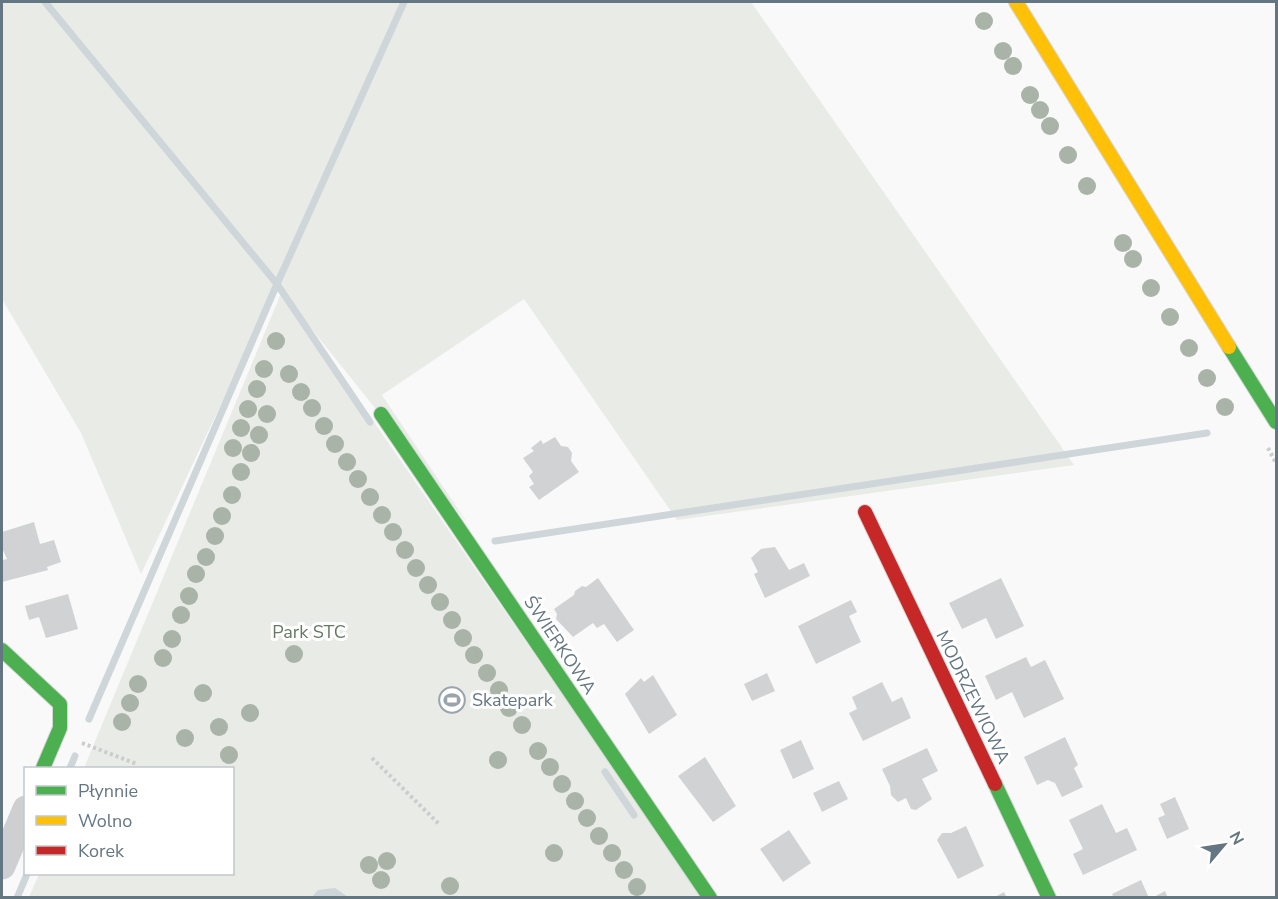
<svg xmlns="http://www.w3.org/2000/svg" width="1278" height="899" font-family="'Nunito Sans',sans-serif">
<style>
.green{fill:#e8ebe6}
.water{fill:#ced6d9}
.lines{fill:none;stroke-linecap:round;stroke-linejoin:round}
.stream{stroke:#ced6d9;stroke-width:7}
.building{fill:#d0d2d3}
.fast-casing{stroke:#d5d6d7;stroke-width:16}
.slow-casing{stroke:#d5d6d7;stroke-width:16}
.jam-casing{stroke:#d5d6d7;stroke-width:16}
.path{stroke:#cbcccd;stroke-width:4;stroke-dasharray:3 3;stroke-linecap:butt}
.street{stroke:#cecfd0;stroke-width:27}
.fast{stroke:#4caf50;stroke-width:14}
.slow{stroke:#ffc107;stroke-width:14}
.jam{stroke:#c62828;stroke-width:14}
.tree{fill:#a9b3a7}
.labels{text-anchor:middle;stroke-width:6;stroke-linejoin:round;paint-order:stroke}
.park-label{font-size:18px;fill:#687a64;stroke:#fff}
.street-label{font-size:18px;fill:#657683;stroke:#fff}
.poi-label{font-size:18px;fill:#657683;stroke:#fff;text-anchor:start}
</style>
<rect width="100%" height="100%" fill="#f9f9f9"/>
<path class="green" d="M2,2H751L1074,465L677,520L524,299L382,395L468,524L298,312L702,897H29L39,874H232V768H84L282,291L277,285L141,574L81,433L2,299Z"/>
<path class="water" d="M335,888L348,897H312L318,890Z"/>
<g class="lines">
<path class="stream" d="M45,2L277,284L370,422
M495,541L1207,433
M89,719L277,284L404,2
M70,768L75,756
M605,772L634,815
M17,898L27,874"/>
</g>
<path class="building" d="M555,437L561,446L568,447L572,453L571,461L579,472L539,500L529,487L534,484L529,476L533,472L523,458L534,451L531,448L541,440L543,444Z
M34,522L40,544L54,540L61,562L47,567L48,570L2,582V560L7,559L2,548V532Z
M775,547L789,570L804,563L810,576L765,598L754,574L758,572L751,558L761,549Z
M598,578L634,630L617,642L604,624L597,628L593,623L573,637L556,619L557,614L554,609L574,595L575,591L582,586L586,587Z
M1001,578L1024,626L996,639L986,618L962,629L949,603Z
M68,594L78,629L46,638L39,617L29,620L25,606Z
M851,600L857,612L849,616L861,642L816,664L798,626Z
M1026,657L1031,667L1045,660L1064,699L1024,718L1012,692L996,700L985,676Z
M767,673L775,691L752,701L744,684Z
M653,675L677,715L649,734L625,694L641,678L644,682Z
M882,682L892,702L902,697L911,718L863,741L849,713L857,709L852,697Z
M1065,737L1078,765L1074,768L1083,787L1062,797L1055,783L1048,780L1037,785L1024,757Z
M801,740L814,769L793,779L780,750Z
M927,748L938,771L922,779L932,799L916,810L911,809L906,798L898,802L891,795L890,786L882,769Z
M705,757L736,806L713,822L678,776Z
M839,781L848,799L822,812L813,793Z
M1175,797L1189,829L1167,839L1158,818L1165,815L1160,804Z
M1102,804L1116,833L1127,828L1137,850L1083,875L1073,854L1083,849L1069,820Z
M966,826L984,866L958,879L937,840L942,833H951Z
M789,830L811,863L783,882L760,849Z
M1141,880L1149,898H1114L1112,894Z
M1165,891L1168,898H1152Z
M1004,892L1007,898H993Z"/>
<g class="lines">
<g class="fast-casing">
<path id="fast" d="M1229,347L1276,422
M381,414L710,898
M2,650L60,704V728L43,768
M995,784L1049,898"/>
</g>
<g class="slow-casing">
<path id="slow" d="M1016,2L1229,347"/>
</g>
<g class="jam-casing">
<path id="jam" d="M865,512L995,784"/>
</g>
<path class="path" d="M1268,448L1276,463
M82,743L137,764
M372,758L440,825"/>
<path class="street" d="M2,866L26,809"/>
<use href="#fast" class="fast"/>
<use href="#slow" class="slow"/>
<use href="#jam" class="jam"/>
</g>
<g class="tree">
<circle cx="984" cy="21" r="9"/>
<circle cx="1003" cy="51" r="9"/>
<circle cx="1013" cy="66" r="9"/>
<circle cx="1030" cy="95" r="9"/>
<circle cx="1040" cy="110" r="9"/>
<circle cx="1050" cy="126" r="9"/>
<circle cx="1068" cy="155" r="9"/>
<circle cx="1087" cy="186" r="9"/>
<circle cx="1123" cy="243" r="9"/>
<circle cx="1133" cy="259" r="9"/>
<circle cx="1151" cy="288" r="9"/>
<circle cx="1170" cy="317" r="9"/>
<circle cx="276" cy="341" r="9"/>
<circle cx="1189" cy="348" r="9"/>
<circle cx="264" cy="369" r="9"/>
<circle cx="289" cy="374" r="9"/>
<circle cx="1207" cy="378" r="9"/>
<circle cx="257" cy="389" r="9"/>
<circle cx="301" cy="392" r="9"/>
<circle cx="1225" cy="407" r="9"/>
<circle cx="312" cy="408" r="9"/>
<circle cx="248" cy="409" r="9"/>
<circle cx="267" cy="414" r="9"/>
<circle cx="324" cy="426" r="9"/>
<circle cx="241" cy="428" r="9"/>
<circle cx="259" cy="435" r="9"/>
<circle cx="335" cy="444" r="9"/>
<circle cx="233" cy="448" r="9"/>
<circle cx="251" cy="453" r="9"/>
<circle cx="347" cy="462" r="9"/>
<circle cx="241" cy="472" r="9"/>
<circle cx="358" cy="479" r="9"/>
<circle cx="232" cy="495" r="9"/>
<circle cx="370" cy="497" r="9"/>
<circle cx="382" cy="515" r="9"/>
<circle cx="222" cy="516" r="9"/>
<circle cx="393" cy="532" r="9"/>
<circle cx="215" cy="536" r="9"/>
<circle cx="405" cy="550" r="9"/>
<circle cx="206" cy="557" r="9"/>
<circle cx="416" cy="568" r="9"/>
<circle cx="196" cy="574" r="9"/>
<circle cx="428" cy="585" r="9"/>
<circle cx="189" cy="596" r="9"/>
<circle cx="440" cy="602" r="9"/>
<circle cx="181" cy="615" r="9"/>
<circle cx="452" cy="620" r="9"/>
<circle cx="463" cy="638" r="9"/>
<circle cx="172" cy="639" r="9"/>
<circle cx="294" cy="654" r="9"/>
<circle cx="474" cy="655" r="9"/>
<circle cx="163" cy="658" r="9"/>
<circle cx="487" cy="673" r="9"/>
<circle cx="138" cy="684" r="9"/>
<circle cx="499" cy="690" r="9"/>
<circle cx="203" cy="693" r="9"/>
<circle cx="130" cy="703" r="9"/>
<circle cx="509" cy="708" r="9"/>
<circle cx="250" cy="713" r="9"/>
<circle cx="122" cy="722" r="9"/>
<circle cx="522" cy="725" r="9"/>
<circle cx="219" cy="727" r="9"/>
<circle cx="185" cy="738" r="9"/>
<circle cx="538" cy="751" r="9"/>
<circle cx="229" cy="755" r="9"/>
<circle cx="498" cy="760" r="9"/>
<circle cx="550" cy="767" r="9"/>
<circle cx="562" cy="784" r="9"/>
<circle cx="575" cy="801" r="9"/>
<circle cx="587" cy="818" r="9"/>
<circle cx="599" cy="836" r="9"/>
<circle cx="554" cy="853" r="9"/>
<circle cx="612" cy="853" r="9"/>
<circle cx="387" cy="861" r="9"/>
<circle cx="369" cy="865" r="9"/>
<circle cx="624" cy="870" r="9"/>
<circle cx="381" cy="880" r="9"/>
<circle cx="450" cy="886" r="9"/>
<circle cx="637" cy="887" r="9"/>
</g>
<defs>
<g id="stadium-ring" transform="scale(1.35)"><circle r="9.5" fill="#fff" stroke="#99a4ac" stroke-width="1.5"/><path d="M0-5a6.5 5 0 1 0 0 10a6.5 5 0 1 0 0-10ZM-3.5-1.8h7v3.6h-7Z" fill="#99a4ac"/></g>
</defs>
<g fill-rule="evenodd">
<use href="#stadium-ring" x="452" y="700"/>
</g>
<g class="labels">
<g class="park-label">
<text x="309" y="638">Park STC</text>
</g>
<g class="street-label">
<text transform="translate(560 645) rotate(56)" y="6">ŚWIERKOWA</text>
<text transform="translate(973 697) rotate(64)" y="6">MODRZEWIOWA</text>
</g>
<g class="poi-label">
<text x="472" y="706">Skatepark</text>
</g>
</g>
<rect width="1278" height="899" fill="none" stroke="#657683" stroke-width="6"/>
<rect x="24" y="767" width="210" height="108" fill="#ffffff" stroke="#c1c8cd" stroke-width="1.5"/>
<rect x="36" y="786" width="30" height="9" fill="#4caf50" stroke="#c1c8cd" stroke-width="1.5"/>
<text x="78" y="797" font-size="18" fill="#657683">Płynnie</text>
<rect x="36" y="816" width="30" height="9" fill="#ffc107" stroke="#c1c8cd" stroke-width="1.5"/>
<text x="78" y="827" font-size="18" fill="#657683">Wolno</text>
<rect x="36" y="846" width="30" height="9" fill="#c62828" stroke="#c1c8cd" stroke-width="1.5"/>
<text x="78" y="857" font-size="18" fill="#657683">Korek</text>
<g transform="translate(1224 845) rotate(61)" stroke="#ffffff" stroke-width="4.5" paint-order="stroke">
<path d="M0-4.5L10 22L0 15L-10 22Z" fill="#657683"/>
<text y="-9" font-size="16" font-weight="bold" text-anchor="middle" fill="#657683">N</text>
</g>
</svg>
